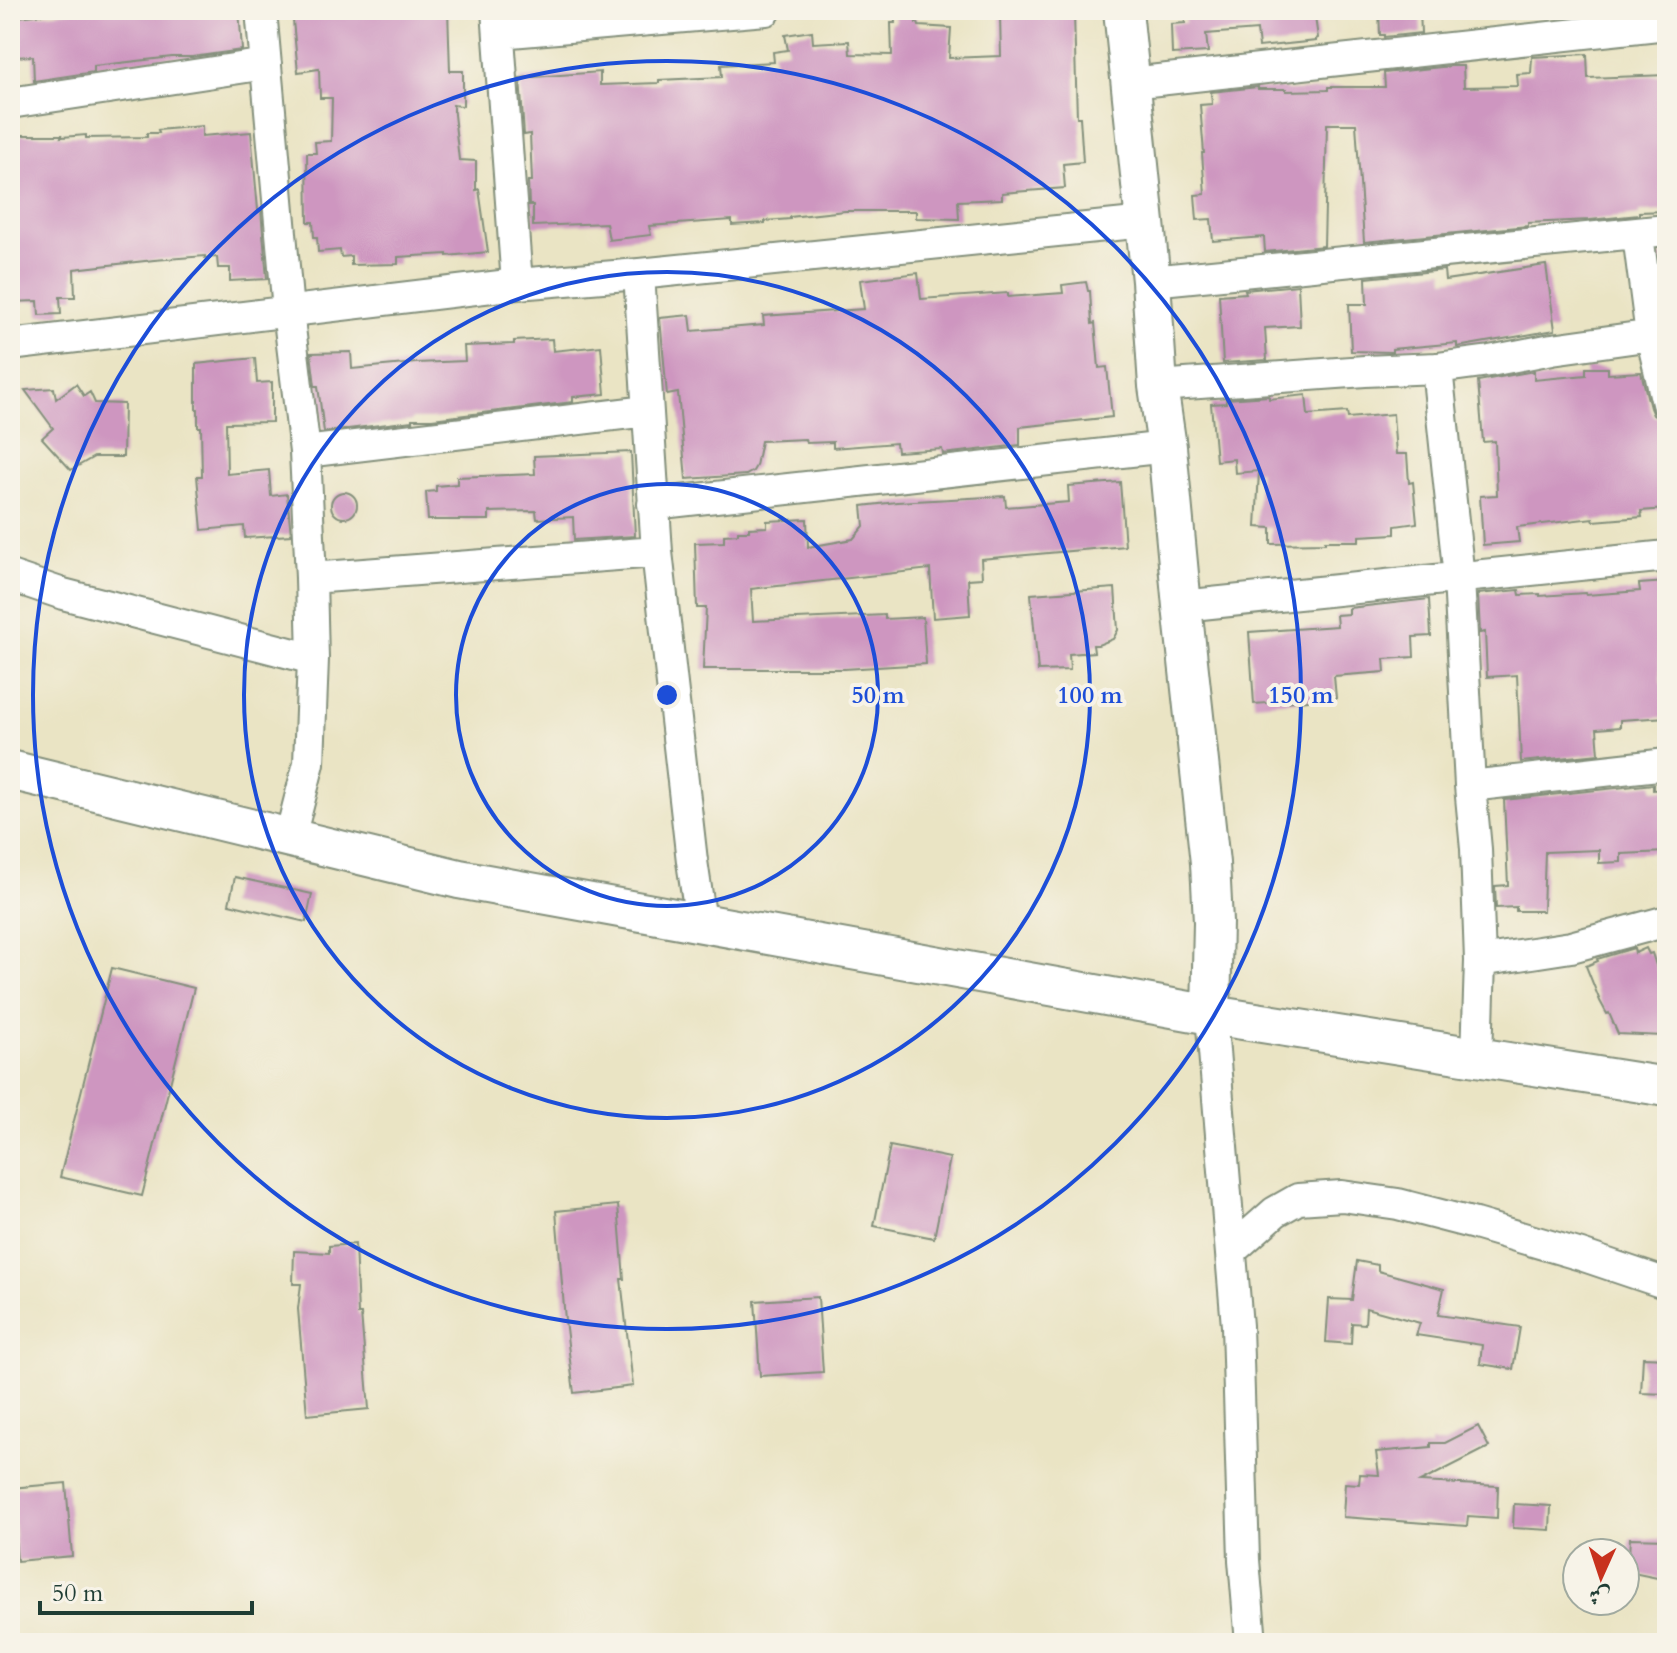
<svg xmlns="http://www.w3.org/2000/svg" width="1677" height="1653" font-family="Cardo,Amiri,serif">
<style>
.building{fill:#ce96c0}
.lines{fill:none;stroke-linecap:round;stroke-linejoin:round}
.minor-casing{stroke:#84907c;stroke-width:34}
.tertiary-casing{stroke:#84907c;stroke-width:42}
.minor{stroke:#fff;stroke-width:30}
.tertiary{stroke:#fff;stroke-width:38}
.ring{fill:none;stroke:#1d4ed8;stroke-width:4}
.centre{fill:#1d4ed8;stroke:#f7f3e8;stroke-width:4}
.ring-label{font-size:24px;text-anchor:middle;font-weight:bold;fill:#1d4ed8;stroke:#f7f3e8;stroke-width:8;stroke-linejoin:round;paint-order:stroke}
</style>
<rect width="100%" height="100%" fill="#f7f3e8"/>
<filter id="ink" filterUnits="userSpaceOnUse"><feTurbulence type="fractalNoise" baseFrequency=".0125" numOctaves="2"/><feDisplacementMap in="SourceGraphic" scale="16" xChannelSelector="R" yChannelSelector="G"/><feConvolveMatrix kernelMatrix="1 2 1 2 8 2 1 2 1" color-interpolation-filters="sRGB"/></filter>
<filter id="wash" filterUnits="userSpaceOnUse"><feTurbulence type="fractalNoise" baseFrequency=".006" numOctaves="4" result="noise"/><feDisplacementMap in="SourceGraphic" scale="32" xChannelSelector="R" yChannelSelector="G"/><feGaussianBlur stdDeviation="1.8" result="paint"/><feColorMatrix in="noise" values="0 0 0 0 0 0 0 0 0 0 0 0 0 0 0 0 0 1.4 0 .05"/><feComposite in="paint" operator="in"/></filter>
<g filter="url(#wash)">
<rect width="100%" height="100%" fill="#eae4c4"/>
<g id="blocks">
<path class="building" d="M82,10H239L242,50L192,57H172L94,66V72L34,81L33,56L13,57L11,27L18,26L17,17Z
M292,10H448L450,71H463V106L453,105L459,160L476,161V190L479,189L488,252L447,256V254L398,257V264L351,265V256L341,257L340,250L318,252L317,237H314L313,222H308L307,153H316L315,142L331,141L332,98H320L319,69L298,72Z
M894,10H916V23H918L919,26L951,28L949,58L1001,56L1000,16L1074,14L1077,117H1080L1083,162L1063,164L1065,188L1002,193V199L958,201L959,219L916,218V211H845L790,217V219L765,221V223L732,225V220L649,226L651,235L609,240L606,223L533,226V205H529L528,181H532L530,134L524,135L520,78L600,72V85L659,83V80L722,77L721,65L774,62L773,52L788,50L785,35L812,31L813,43L849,41L850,54L892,55L891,23H895Z
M1184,10H1314L1318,38L1316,39V41L1259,47L1257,30L1206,34L1208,52L1172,54L1171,24L1185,23Z
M1379,10H1420L1421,33L1384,37V35H1380Z
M1587,54L1588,78L1667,75V98H1660L1667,150V211L1639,212V215L1590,220L1528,223V226L1364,242L1356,124H1327L1324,246L1265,252L1264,237L1213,241L1211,219L1197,220L1195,195L1205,194L1202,153H1204L1200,105L1212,104L1211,92L1258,87V89H1286V91L1328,90V87H1385L1384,73L1451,66H1463L1464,87L1518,86L1517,74L1531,73L1532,57Z
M202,126V136L251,132L258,210H261L267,279L230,281V268H218L217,257L205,258V256L154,260L74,269L75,297H60L61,314L39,315L38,301L10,302V188H15L12,135H62L61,137L86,135V138L147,137V133H159L158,130Z
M1667,255V315L1659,256Z
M1546,265L1555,330L1457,347V343L1392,349V352L1351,351L1349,304H1367L1366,278L1444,270L1445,280Z
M918,273L921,299L1008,293V297L1063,293L1062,285L1086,282L1088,291H1090L1092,324L1095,323L1099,368L1107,367L1112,417L1020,427V445L943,454L942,449L897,452L896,443L833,448V442L806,443L805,439L761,441L756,466L753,471L746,475L686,479L678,393L667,395L660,318L690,315L692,331L764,325L763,316L864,309L860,280Z
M1298,285L1300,326L1265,328L1267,360L1223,363L1219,295L1246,293L1245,290Z
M552,339L553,351L601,346L605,394L573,397V402L432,419H412V421L324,432L318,386H315L311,353L351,352L352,369L416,363L465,361L464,346L514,344V341Z
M255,358L257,383L272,382V422L226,423L227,474L269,470L271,496L287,494L291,535L245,538L244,526L202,530L197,476H202L201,427H198V409H196V364Z
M1586,368H1608V374L1641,372L1650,408L1653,415L1660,419L1664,463H1661L1666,509L1641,511L1642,517L1594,521L1593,518L1517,527L1519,542L1483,545L1480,496L1497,495L1495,441L1483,442L1478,381L1534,371V380L1586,375Z
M76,384L84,396L90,392L95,403L124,404L123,457H94L71,470L42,438L53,428L25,390L54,388L56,399Z
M1306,395L1308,415L1347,412L1348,418L1393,414L1396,454H1407L1409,483L1413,482L1417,523L1395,526V534L1359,536V541H1325V543L1271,544V528L1256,527L1259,471L1235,473L1234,459L1216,461L1211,404L1226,403V399L1269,396V399Z
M631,452L635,536L574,540L573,517L537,519L536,511L489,512V520H428L426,492L436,491V486L457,484V477L535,474L534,456Z
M1120,482L1125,546L981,559L982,578L968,579L970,615L933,618L930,569L751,589L753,621L885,615V619L923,617L926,664L844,669H703L706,608H697L695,543L724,542V535L738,534V531H749V528L767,527V521L807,519L808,547L853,539L864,526L862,506L897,502L1005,496L1006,507L1069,502L1068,486Z
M331 505a13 13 0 1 1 26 0a13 13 0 1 1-26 0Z
M1667,582V640L1658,641L1661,684H1666L1667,717L1620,720V727L1597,729L1599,754L1521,762L1517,675L1487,677L1485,632L1480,633L1478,594L1519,590L1520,595L1540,594V596L1585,593L1586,595L1640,591L1639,584Z
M1115,588L1118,630L1113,639L1098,645H1093L1094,652L1069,654L1070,670L1038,671L1031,594Z
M1429,599L1431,636L1413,637L1414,657L1384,659L1385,672L1334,676L1336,698L1254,704L1249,632L1337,626L1336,615L1349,614V608Z
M1653,784V790L1667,789V852L1621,854V862L1599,863V850L1545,852L1543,911H1516V907L1496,908L1495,886L1508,885L1504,800Z
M235,877L312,894L306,922L229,904Z
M1634,948L1635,953L1646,948L1649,954L1652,953L1667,1000L1664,1036L1618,1034L1609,1013L1607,1014L1600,1001L1586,966L1598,961L1597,959Z
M112,968L194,988L142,1196L60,1177Z
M890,1146L950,1158L934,1238L874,1226Z
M618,1205L624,1279H621L633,1386L574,1393L565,1320L556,1211Z
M355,1244L358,1314H361L369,1409L307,1415L298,1309L301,1284H293L294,1251L329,1253V1246Z
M1357,1261L1378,1265V1271L1444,1289L1438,1315L1520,1327L1513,1369L1480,1364L1482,1345L1416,1335L1420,1323L1366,1308L1365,1324L1352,1323L1351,1344L1326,1342L1329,1299L1352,1300Z
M818,1297L823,1372L760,1376L755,1301Z
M1643,1357L1667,1358V1394L1641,1393Z
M1478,1426L1489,1447L1420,1482L1498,1486L1497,1518L1468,1516L1467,1526L1343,1517L1345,1483L1359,1484L1360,1474L1379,1475L1376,1452L1431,1447V1443H1445Z
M66,1483L72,1556L17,1561L11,1488Z
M1514,1504L1551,1506L1550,1530L1513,1528Z
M1630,1538L1667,1539V1580L1628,1572Z"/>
</g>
</g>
<g filter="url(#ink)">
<use href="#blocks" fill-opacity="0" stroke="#84907c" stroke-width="2"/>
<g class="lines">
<g class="minor-casing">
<path id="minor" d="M261,10L288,311L305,452L311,578L313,659L309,763L290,837
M497,10L517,284
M499,33L766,10
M1131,83L1667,24
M10,103L266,64
M1638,235L1651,335L1667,403
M639,274L657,552L692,861L701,922
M1151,281L1667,230
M10,345L517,284L639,274L1145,222
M1437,368L1459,578L1470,786L1476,849L1480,961L1477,1057
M1158,386L1365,371L1437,368L1490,361L1552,349L1667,333
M305,452L647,411
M653,504L1167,447
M10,576L63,594L313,659
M311,578L657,552
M1182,606L1667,556
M1470,786L1667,764
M1480,961L1571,947L1667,921
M1211,1015L1237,1326L1244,1560L1251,1643
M1231,1251L1275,1212L1298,1199L1342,1196L1398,1204L1475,1224L1581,1255L1667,1284"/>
</g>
<g class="tertiary-casing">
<path id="tertiary" d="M1123,10L1151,281L1158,386L1167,447L1182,606L1210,863L1213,922L1211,1015
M10,770L459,879L1211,1015L1667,1087"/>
</g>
<use href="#minor" class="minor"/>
<use href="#tertiary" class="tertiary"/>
</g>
</g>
<g class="ring">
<circle cx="667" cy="695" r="211"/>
<circle cx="667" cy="695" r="423"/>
<circle cx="667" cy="695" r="634"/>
</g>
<circle cx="667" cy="695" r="12" class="centre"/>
<g class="ring-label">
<text x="878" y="703">50 m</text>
<text x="1090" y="703">100 m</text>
<text x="1301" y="703">150 m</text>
</g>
<rect width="1677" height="1653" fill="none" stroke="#f7f3e8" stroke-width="40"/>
<g transform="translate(1601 1577) rotate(183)"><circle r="38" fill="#f7f3e8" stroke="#a1aaa0" stroke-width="2"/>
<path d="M0-6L14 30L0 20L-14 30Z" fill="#c8321e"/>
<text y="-12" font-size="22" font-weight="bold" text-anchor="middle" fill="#1f3d34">ش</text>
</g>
<path d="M40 1601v12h212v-12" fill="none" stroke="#1f3d34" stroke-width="4"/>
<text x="52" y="1601" font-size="24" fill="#1f3d34" stroke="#f7f3e8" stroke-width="6" paint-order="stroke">50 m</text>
</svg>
